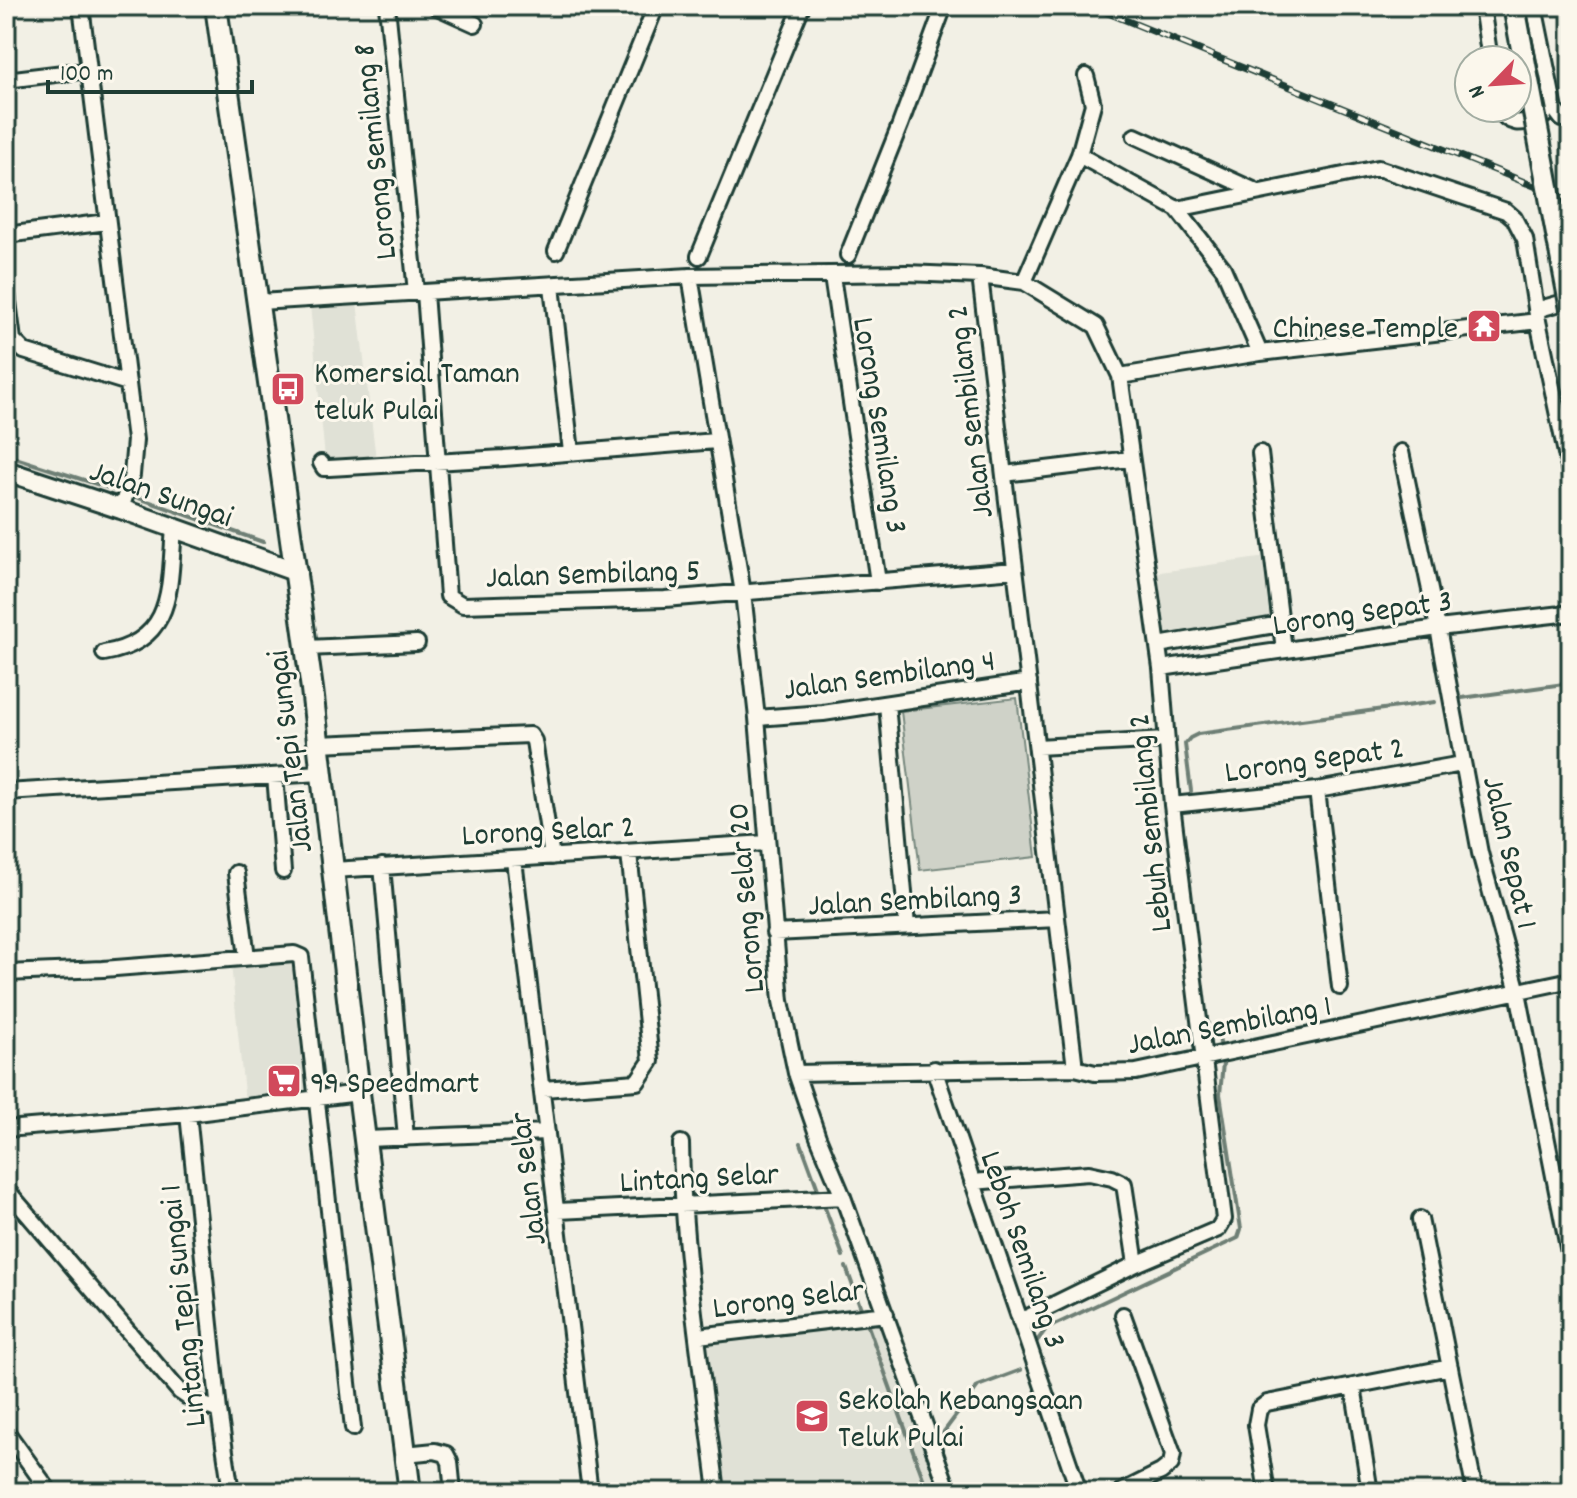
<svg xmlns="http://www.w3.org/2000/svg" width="1577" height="1498" font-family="Dekko,sans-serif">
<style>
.built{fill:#e0e1d6}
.green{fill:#cfd2c8;stroke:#77887e;stroke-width:2}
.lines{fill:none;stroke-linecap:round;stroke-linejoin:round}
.stream{stroke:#6e7f75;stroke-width:4}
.minor-casing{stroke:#1f3d34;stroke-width:20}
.tertiary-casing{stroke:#1f3d34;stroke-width:24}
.secondary-casing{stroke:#1f3d34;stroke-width:26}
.minor{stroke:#fbf7ec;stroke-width:14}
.tertiary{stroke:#fbf7ec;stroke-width:18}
.secondary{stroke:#fbf7ec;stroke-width:20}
.rail-casing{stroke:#1f3d34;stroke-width:7}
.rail{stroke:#fbf7ec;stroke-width:4;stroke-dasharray:12;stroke-linecap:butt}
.secondary-bridge-casing{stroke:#1f3d34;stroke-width:26;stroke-linecap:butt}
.secondary-bridge{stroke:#fbf7ec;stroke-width:20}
.labels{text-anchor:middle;stroke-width:6;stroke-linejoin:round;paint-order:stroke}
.street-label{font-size:32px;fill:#1f3d34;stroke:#fbf7ec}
.poi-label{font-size:32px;fill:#1f3d34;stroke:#fbf7ec;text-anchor:start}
</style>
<rect width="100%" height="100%" fill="#f2f0e5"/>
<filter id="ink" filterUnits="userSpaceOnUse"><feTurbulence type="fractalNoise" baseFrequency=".0125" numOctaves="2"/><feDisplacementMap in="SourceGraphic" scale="16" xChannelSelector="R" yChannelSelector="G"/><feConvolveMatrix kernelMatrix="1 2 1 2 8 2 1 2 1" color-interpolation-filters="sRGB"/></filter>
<g filter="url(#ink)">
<path class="built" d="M357,302L376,459L328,463L325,458L310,305Z
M1266,557L1276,620L1163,639L1153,573Z
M293,959L298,962L310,1095L245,1103L231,964Z
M881,1317L946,1492H715L697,1339Z"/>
<path class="green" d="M1017,698L1036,857L920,870L901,711Z"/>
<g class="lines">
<path class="stream" d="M6,455L115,490
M136,497L263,542
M1462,698L1571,683
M1191,791L1185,744L1190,738L1198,734L1435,702
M1217,1025L1221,1049
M801,1143L819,1192
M825,1208L843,1256
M846,1267L863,1314
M868,1326L928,1492
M1034,1345L1046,1329L1238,1238L1241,1229L1220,1094L1223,1063
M937,1441L978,1386L1021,1370"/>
<g class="minor-casing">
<path id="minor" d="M81,6L135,440L132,475L121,509
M387,6L416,292
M435,6L475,24
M1482,6L1490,60
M1534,6L1555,110L1562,119H1571
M6,80L88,70
M1497,108C1512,129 1522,123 1544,116
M1135,136L1258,192
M1079,155L1177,209L1223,268L1260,353
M1177,209L1378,168L1506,211L1514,218L1525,239L1538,321L1571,477
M6,235L107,222
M556,251L656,6
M848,255L900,125L944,6
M699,256L802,6
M690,276L743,593L757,718L781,1001L796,1073L818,1137L843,1197L949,1492
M832,276L878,582
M980,276L1075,1068
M1024,282L1079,155L1093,104L1086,76
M6,286L13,340L24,351L128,383
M552,286L571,452
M425,293L448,596L463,605L665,599L1015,570
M259,302L690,276L906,273L980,276L1024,282L1096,326L1120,376L1161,668L1172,805L1224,1219L1218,1229L1136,1264L1020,1321
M1536,310L1571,300
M1120,376L1260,353L1538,321
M1401,452L1438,628L1480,853L1518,992L1571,1263
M1260,453L1284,650
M321,463L324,468H329L504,458L716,441
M1004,474L1130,459
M1158,645L1281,624
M307,648L417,643
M104,653C176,641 169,585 174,528
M1161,668L1438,628L1571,613
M887,704L907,926
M757,718L823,713L1029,682
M318,744L530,735L534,741L552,857
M1037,747L1166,740
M275,776L283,871
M1317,790L1340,987
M6,792L321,773
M1172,805L1317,790L1462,764
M514,860L590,1492
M382,866L406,1138
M333,870L767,843
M236,873L247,957
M774,933L1057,919
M6,973L103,969L294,954L301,957L353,1428
M934,1069L1079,1492
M796,1073L1075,1068L1095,1073L1136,1072L1571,980
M543,1089L637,1082L651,1061L629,853
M188,1114L219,1411L231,1492
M6,1129L188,1114L359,1093
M366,1139L547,1132
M681,1143C683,1260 703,1376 717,1492
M972,1182L1089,1173L1112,1178L1124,1184L1136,1264
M6,1189L180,1392L192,1400L219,1411
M558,1211L843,1197
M1420,1219L1475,1492
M698,1336L886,1314
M1353,1386L1370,1492
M6,1431L50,1492
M405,1454L435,1451L446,1454L450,1462L453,1492
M1121,1492L1161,1472L1171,1464L1173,1454L1123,1315
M1267,1492L1256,1425L1259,1409L1267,1403L1450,1367"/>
</g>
<g class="tertiary-casing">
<path id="tertiary" d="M6,471L121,509L297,572"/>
</g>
<g class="secondary-casing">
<path id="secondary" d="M216,6L312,689L359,1093L410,1492"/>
</g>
<use href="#minor" class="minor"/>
<use href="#tertiary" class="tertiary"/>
<use href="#secondary" class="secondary"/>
<g class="rail-casing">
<path id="rail" d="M1091,6L1571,201"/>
</g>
<use href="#rail" class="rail"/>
<g class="secondary-bridge-casing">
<path id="secondary-bridge" d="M1514,6L1571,309"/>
</g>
<use href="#secondary-bridge" class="secondary-bridge"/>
</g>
</g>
<defs>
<g id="temple-square" transform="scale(1.8)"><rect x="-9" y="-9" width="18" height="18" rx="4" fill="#d1495b" stroke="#fbf7ec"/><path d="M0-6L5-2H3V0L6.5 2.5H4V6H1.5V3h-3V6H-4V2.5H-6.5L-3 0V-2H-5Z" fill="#fff"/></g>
<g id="bus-square" transform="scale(1.8)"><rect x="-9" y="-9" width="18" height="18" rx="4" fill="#d1495b" stroke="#fbf7ec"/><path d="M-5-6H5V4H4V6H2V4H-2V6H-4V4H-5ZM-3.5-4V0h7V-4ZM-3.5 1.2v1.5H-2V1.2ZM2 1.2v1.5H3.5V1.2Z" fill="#fff"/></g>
<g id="supermarket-square" transform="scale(1.8)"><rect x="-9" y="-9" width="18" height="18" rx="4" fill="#d1495b" stroke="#fbf7ec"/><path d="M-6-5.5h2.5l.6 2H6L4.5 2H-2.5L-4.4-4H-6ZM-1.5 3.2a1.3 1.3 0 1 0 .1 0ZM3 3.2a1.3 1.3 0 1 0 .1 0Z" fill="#fff"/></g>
<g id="school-square" transform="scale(1.8)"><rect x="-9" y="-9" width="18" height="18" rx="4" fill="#d1495b" stroke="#fbf7ec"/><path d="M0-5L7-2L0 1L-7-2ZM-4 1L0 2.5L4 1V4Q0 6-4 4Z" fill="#fff"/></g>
</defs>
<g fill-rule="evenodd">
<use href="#temple-square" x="1484" y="326"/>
<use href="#bus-square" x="288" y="389"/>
<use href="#supermarket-square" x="284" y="1081"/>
<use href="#school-square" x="812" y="1416"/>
</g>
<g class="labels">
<g class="street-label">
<text transform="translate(373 152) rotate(-96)" y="11">Lorong Semilang 8</text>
<text transform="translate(968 412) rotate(-97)" y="11">Jalan Sembilang 2</text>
<text transform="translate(882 425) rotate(81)" y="11">Lorong Semilang 3</text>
<text transform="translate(162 492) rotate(19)" y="11">Jalan Sungai</text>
<text transform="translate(593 572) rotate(-2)" y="11">Jalan Sembilang 5</text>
<text transform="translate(1362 611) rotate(-8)" y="11">Lorong Sepat 3</text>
<text transform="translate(889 673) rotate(-8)" y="11">Jalan Sembilang 4</text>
<text transform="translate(288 752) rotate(-97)" y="11">Jalan Tepi Sungai</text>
<text transform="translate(1314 758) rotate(-8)" y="11">Lorong Sepat 2</text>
<text transform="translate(1148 823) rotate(-96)" y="11">Lebuh Sembilang 2</text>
<text transform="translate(548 829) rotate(-3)" y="11">Lorong Selar 2</text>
<text transform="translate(1512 852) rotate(77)" y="11">Jalan Sepat 1</text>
<text transform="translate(744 898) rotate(-95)" y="11">Lorong Selar 20</text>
<text transform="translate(915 898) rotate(-3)" y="11">Jalan Sembilang 3</text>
<text transform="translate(1229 1023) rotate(-11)" y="11">Jalan Sembilang 1</text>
<text transform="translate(699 1176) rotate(-3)" y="11">Lintang Selar</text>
<text transform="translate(526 1179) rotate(-97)" y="11">Jalan Selar</text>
<text transform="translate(1025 1249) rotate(71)" y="11">Leboh Semilang 3</text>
<text transform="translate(788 1297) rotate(-7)" y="11">Lorong Selar</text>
<text transform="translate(181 1306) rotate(-96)" y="11">Lintang Tepi Sungai 1</text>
</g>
<g class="poi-label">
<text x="1458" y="337" text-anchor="end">Chinese Temple</text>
<text x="314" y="382">Komersial Taman<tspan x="314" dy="37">teluk Pulai</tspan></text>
<text x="310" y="1092">99 Speedmart</text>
<text x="838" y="1409">Sekolah Kebangsaan<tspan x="838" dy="37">Teluk Pulai</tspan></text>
</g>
</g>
<rect width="1577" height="1498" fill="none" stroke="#fbf7ec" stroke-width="32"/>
<rect x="16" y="16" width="1545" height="1466" fill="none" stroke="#1f3d34" stroke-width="3" filter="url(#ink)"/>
<g transform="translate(1493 84) rotate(245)"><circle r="38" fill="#fbf7ec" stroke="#a3ada2" stroke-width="2"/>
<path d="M0-6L14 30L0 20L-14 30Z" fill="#d1495b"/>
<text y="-12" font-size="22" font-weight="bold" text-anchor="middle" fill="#1f3d34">N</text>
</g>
<path d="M48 80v12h204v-12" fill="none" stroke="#1f3d34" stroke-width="4"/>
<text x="60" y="80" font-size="24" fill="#1f3d34" stroke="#fbf7ec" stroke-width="6" paint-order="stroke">100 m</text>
</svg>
